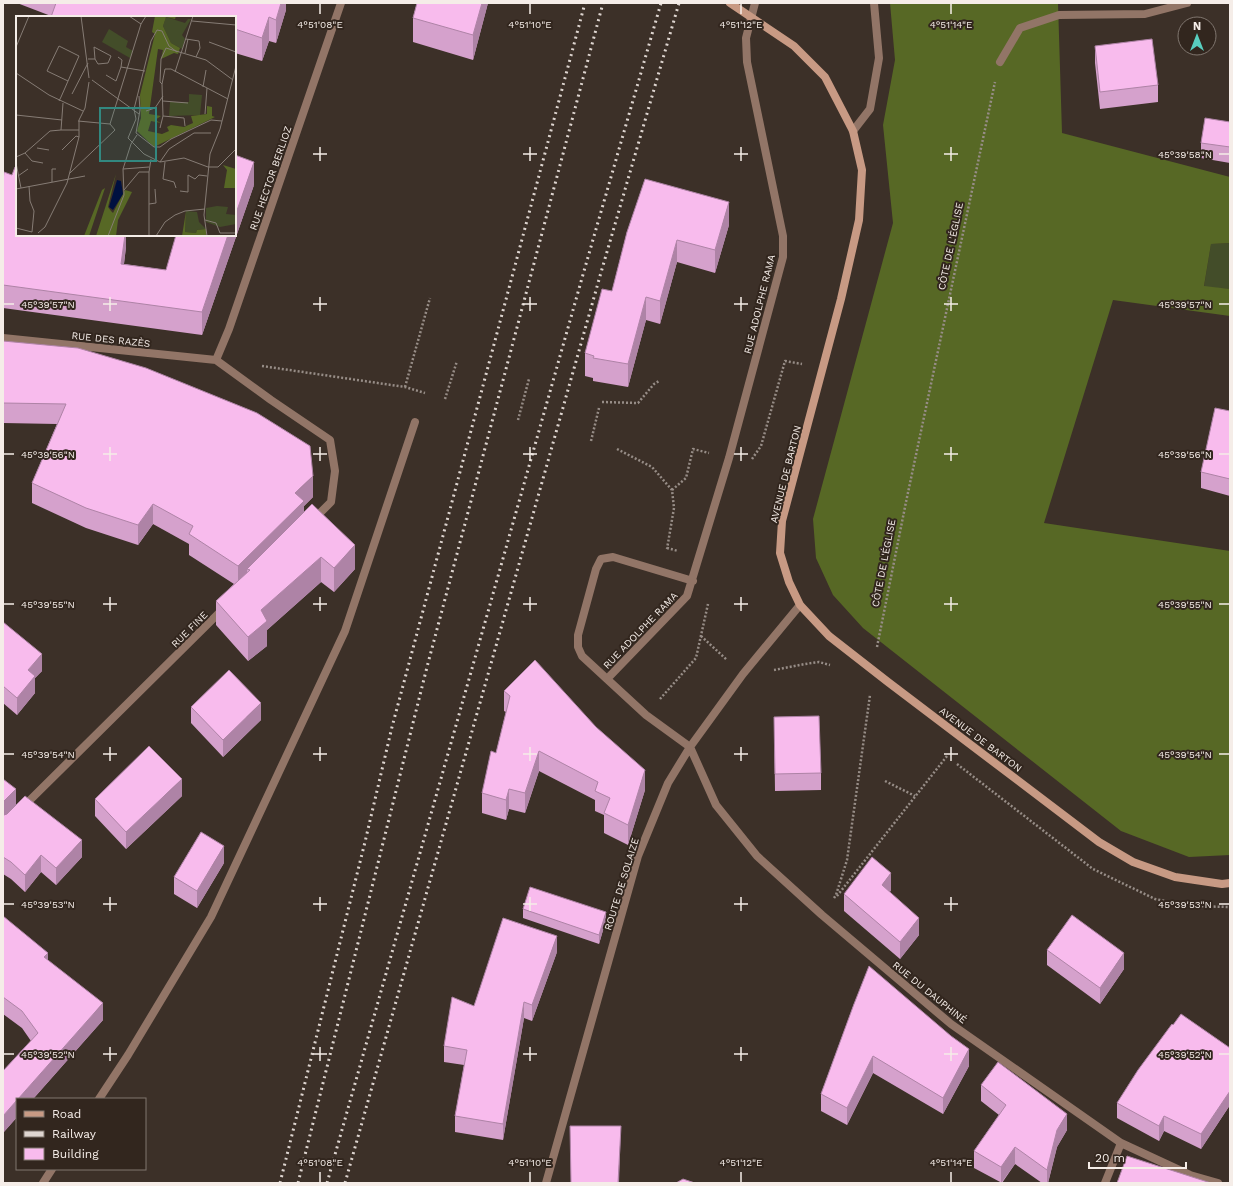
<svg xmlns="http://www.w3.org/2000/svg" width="1233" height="1186" font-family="'Work Sans',sans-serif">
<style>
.green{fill:#434d29}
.forest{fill:#576825}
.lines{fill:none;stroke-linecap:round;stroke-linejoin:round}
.path{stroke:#978d87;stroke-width:2.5;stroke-dasharray:2 2;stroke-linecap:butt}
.lane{stroke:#927567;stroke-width:8}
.street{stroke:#927567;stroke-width:8}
.secondary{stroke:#c89a84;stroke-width:8}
.rail{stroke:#ded5d0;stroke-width:3;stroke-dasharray:2 4;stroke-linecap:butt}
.wall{fill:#d5a1cc}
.shaded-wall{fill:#ae83a6}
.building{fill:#f8bbed;stroke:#ae83a6}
.ticks{fill:none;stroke:#f5ede8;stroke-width:1.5}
.labels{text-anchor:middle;stroke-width:4;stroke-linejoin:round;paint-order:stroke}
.street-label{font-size:10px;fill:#f5ede8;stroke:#32261e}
.inset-road{fill:none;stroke:#867c75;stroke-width:1}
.view{fill:#328880;fill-opacity:0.15;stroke:#328880;stroke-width:2}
.inset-edge{fill:none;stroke:#f5ede8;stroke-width:2}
.ticks-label{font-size:10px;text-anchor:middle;fill:#f5ede8;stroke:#32261e;stroke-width:4;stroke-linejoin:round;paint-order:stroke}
</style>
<rect width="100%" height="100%" fill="#3c3028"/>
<path class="green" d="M1230,243V289L1204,287L1211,244Z"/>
<path class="forest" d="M890,3H1058L1062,133L1230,177V243L1211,244L1204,286L1230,289V316L1113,300L1044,523L1230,551V855L1189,857L1121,831L863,628L833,595L816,558L813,519L893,223L883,125L895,60Z"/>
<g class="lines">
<path class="path" d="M262,366L405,387L425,393
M405,387L430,298
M445,399L457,361
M602,402L638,403L654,384L659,381
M518,420L529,379
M591,441L599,408
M617,449L652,467L672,490L674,508L667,549
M752,459L761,446L785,361L802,364
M672,490L686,478L693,449L709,453
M667,548L678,551
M701,636L727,660
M877,647L906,502L995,82
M774,670L805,664L819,662L830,665
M660,699L696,658L708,604
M957,764L1093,869L1155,899L1191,906L1230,907
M885,781L915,796
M837,896L947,756
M834,898L836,895L847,860L870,695"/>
<path class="lane" d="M99,1099L128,1055L211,917L345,631L415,422
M43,1183L52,1169"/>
<path class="street" d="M1000,62L1020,28L1059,15L1145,14L1187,3
M853,131L870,109L879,58L874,3
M3,338L216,360
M216,360L271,400L330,440L335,471L331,502L313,520
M216,360L229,329L341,3
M693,581L613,557L601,559L596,569L578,635V647L582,656L646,715L690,747L716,805L757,856L822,915L951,1024L1121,1143L1190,1175L1218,1183
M607,679L687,596L729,458L783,257V236L747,62L746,38L755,3
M23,807L223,609
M546,1183L638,856L668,783L690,747L743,674L800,605
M1105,1183L1121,1143"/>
<path class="secondary" d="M730,3L794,46L825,77L853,131L862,170L859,220L841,299L782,521L780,553L789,582L800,605L829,636L888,682L1099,842L1133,862L1175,877L1222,884L1230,883"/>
<path class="rail" d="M280,1183L365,842L392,727L585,3
M298,1183L427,667L603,3
M327,1183L584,271L661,3
M345,1183L600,276L679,3"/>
</g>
<path class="wall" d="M17,3H286V10L276,43L269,41L262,61L235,53V17L51,16Z
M417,3H488L473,60L413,42V18Z
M1095,46L1158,85V102L1100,109L1095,63Z
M1230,122V163L1201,158V143Z
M3,180L126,235V247L124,264L166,270L254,185L202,335L3,308Z
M729,225L715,273L677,262L660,324L646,320L628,387L593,381V378L585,376V353L612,291L627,232Z
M3,341L313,497L304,506V512L355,569L334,592L321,582L267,630V646L248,661L216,625V601L234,584L189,555V544L153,524L138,545L86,528L32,503V483L57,424L3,423Z
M1230,411V496L1201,488V472Z
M3,622L42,671L35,678V693L17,715L3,703Z
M504,691L645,790L628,845L604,833V815L595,811V800L539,771L525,813L509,809L506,820L482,813V793L496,753L506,712L504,711Z
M191,707L261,720L223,757L191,723Z
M774,717L821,773V790L775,791Z
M3,779L16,805L82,857L56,885L41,872L25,892L11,879L3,874Z
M182,796L126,849L95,816V799Z
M224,863L197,908L174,894V877Z
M891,890L890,892L919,935L900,959L844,911V894Z
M523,909L606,920L599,944L523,918Z
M3,916L48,960L103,1020L3,1133V1071L31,1041L22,1028L3,1014Z
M1047,950L1124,969L1100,1004L1047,965Z
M557,952L532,1021L524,1018L503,1140L455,1132V1116L464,1065L444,1062V1046L474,1006Z
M854,1004L969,1066L943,1114L873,1073L847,1125L821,1111V1094Z
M1173,1025L1230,1048V1105L1201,1149L1164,1131L1159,1141L1117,1118V1103Z
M981,1085L1067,1130L1057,1147L1048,1183H1042L1015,1164L1002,1183L974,1168V1151L999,1115L981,1101Z"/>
<path class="shaded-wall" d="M281,3H286V10L276,43V20Z
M482,3H488L473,60V35Z
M269,17V41L262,61V38Z
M254,162V185L202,335V312L228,235H235V216Z
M729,202V225L715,273V250Z
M125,235H126V247L121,287V264Z
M677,240V262L660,324V301Z
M646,297V320L628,387V364Z
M313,476V497L304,506V521L250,570L247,569V578L238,587V566L295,493Z
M153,504V524L138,545V525Z
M355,545V569L334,592V568Z
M321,557V582L267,630V646L248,661V637L261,610Z
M42,654V671L35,678V693L17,715V698L28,670Z
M261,703V720L223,757V740Z
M539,751V771L525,813V793Z
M645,770V790L628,845V825Z
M182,779V796L126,849V832Z
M16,789V806L3,819V802Z
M509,789V809L506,820V800Z
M82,840V857L56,885V868Z
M224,846V863L197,908V891Z
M41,855V872L25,892V875Z
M891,873V890L882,902V885Z
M606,912V920L599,944V935Z
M919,918V935L900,959V942Z
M557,936V952L532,1021V1005Z
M48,953V970L44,957Z
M1124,953V969L1100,1004V988Z
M524,1002V1018L503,1140V1124Z
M103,1003V1020L33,1099H18Z
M969,1049V1066L943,1114V1098Z
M873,1056V1073L847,1125V1108Z
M1230,1091V1105L1201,1149V1134Z
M17,1100V1117L3,1133V1116Z
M1067,1114V1130L1057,1147L1048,1183H1047V1170L1057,1130Z
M1164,1116V1131L1159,1141V1126Z
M621,1126L619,1183H618Z
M1015,1147V1164L1001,1183V1167Z"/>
<path class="building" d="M56,3H281L276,20L269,17L262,38L235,29V17H51Z
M417,3H482L473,35L413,18Z
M1152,39L1158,85L1100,92L1095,46Z
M1205,118L1230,122V147L1201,143Z
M235,155L254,162L235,216Z
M15,167L17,168V235H125L121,264L166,270L176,235H228L202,312L3,285V180L4,172L12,175Z
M645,179L729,202L715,250L677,240L660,301L646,297L628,364L593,358L594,356L585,353L602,289L612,291L627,232Z
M3,341L78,348L146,368L257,413L310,446L313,476L295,493L304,501L238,566L189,534L193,526L153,504L138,525L86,508L32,483L66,404L3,403Z
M1215,408L1230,411V479L1201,472Z
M312,504L355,545L334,568L321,557L261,610L267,621L248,637L216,601L250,570L247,569Z
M3,622L42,654L28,670L35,676L17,698L3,686Z
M535,660L596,727L645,770L628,825L604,813L610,798L595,791L598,782L539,751L525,793L509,789L506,800L482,793L491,751L496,753L510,696L504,691Z
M229,670L261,703L223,740L191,707Z
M819,716L821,773L775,774L774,717Z
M149,746L182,779L126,832L95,799Z
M3,779L16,789L3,802Z
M25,796L82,840L56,868L41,855L25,875L11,862L3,857V815H4L7,814Z
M201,832L224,846L197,891L174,877Z
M872,857L891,873L882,885L919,918L900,942L844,894Z
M530,887L606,912L599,935L523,909Z
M1072,915L1124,953L1100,988L1047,950Z
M3,916L48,953L44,957L103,1003L18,1099H17V1100L3,1116V1071L38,1033L22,1011L3,997Z
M503,918L557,936L532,1005L524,1002L503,1124L455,1116L467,1050L444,1046L452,997L474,1006Z
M869,966L951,1036L969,1049L943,1098L873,1056L847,1108L821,1094L854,1004Z
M1181,1014L1230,1048V1091L1201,1134L1164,1116L1159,1126L1117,1103L1138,1070L1172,1024L1173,1025Z
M998,1062L1067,1114L1057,1130L1047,1170L1015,1147L1001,1167L974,1151L1006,1105L981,1085Z
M570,1126H621L618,1183H571Z
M1127,1156L1211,1183H1117Z
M683,1179L695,1183H676Z"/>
<path class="ticks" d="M320,4V14M530,4V14M741,4V14M951,4V14M320,147V161M530,147V161M741,147V161M951,147V161M313,154H327M523,154H537M734,154H748M944,154H958M1219,154H1229M110,297V311M320,297V311M530,297V311M741,297V311M951,297V311M4,304H14M103,304H117M313,304H327M523,304H537M734,304H748M944,304H958M1219,304H1229M110,447V461M320,447V461M530,447V461M741,447V461M951,447V461M4,454H14M103,454H117M313,454H327M523,454H537M734,454H748M944,454H958M1219,454H1229M110,597V611M320,597V611M530,597V611M741,597V611M951,597V611M4,604H14M103,604H117M313,604H327M523,604H537M734,604H748M944,604H958M1219,604H1229M110,747V761M320,747V761M530,747V761M741,747V761M951,747V761M4,754H14M103,754H117M313,754H327M523,754H537M734,754H748M944,754H958M1219,754H1229M110,897V911M320,897V911M530,897V911M741,897V911M951,897V911M4,904H14M103,904H117M313,904H327M523,904H537M734,904H748M944,904H958M1219,904H1229M110,1047V1061M320,1047V1061M530,1047V1061M741,1047V1061M951,1047V1061M4,1054H14M103,1054H117M313,1054H327M523,1054H537M734,1054H748M944,1054H958M1219,1054H1229M320,1172V1182M530,1172V1182M741,1172V1182M951,1172V1182"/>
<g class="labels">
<g class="street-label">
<text transform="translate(270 178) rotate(-71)" y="4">RUE HECTOR BERLIOZ</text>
<text transform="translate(950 246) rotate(-78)" y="4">CÔTE DE L'ÉGLISE</text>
<text transform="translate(759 304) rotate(-76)" y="4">RUE ADOLPHE RAMA</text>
<text transform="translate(111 339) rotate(6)" y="4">RUE DES RAZÈS</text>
<text transform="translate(785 474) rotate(-76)" y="4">AVENUE DE BARTON</text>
<text transform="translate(883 563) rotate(-79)" y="4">CÔTE DE L'ÉGLISE</text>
<text transform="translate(189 629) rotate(-45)" y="4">RUE FINE</text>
<text transform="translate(640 630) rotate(-46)" y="4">RUE ADOLPHE RAMA</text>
<text transform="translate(981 739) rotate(37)" y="4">AVENUE DE BARTON</text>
<text transform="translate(621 884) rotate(-73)" y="4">ROUTE DE SOLAIZE</text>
<text transform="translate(930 992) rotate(39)" y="4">RUE DU DAUPHINÉ</text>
</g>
</g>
<g transform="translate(16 16)">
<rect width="220" height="220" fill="#3c3028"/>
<path d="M150,1L169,7L172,3H175L166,19L169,23L166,33L155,27L147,10ZM93,13L112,25L110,31L117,35L114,42L86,26ZM173,78L186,79L184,99L153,100L154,86H173ZM201,190L212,191L210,198L220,199V208L204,211L190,206V192ZM170,195L181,196L183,206L190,213L181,214L180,217L169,216Z" fill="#434d29"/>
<path d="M139,0H160L159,3L150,1L147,10L155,27L164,32L162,38L158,37L145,43L147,34L142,33L133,98L145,100L139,104L145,107L135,105L132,115L146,118L153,115L151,111L155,109L168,111L177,107L175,100L191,98V90L196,91V100L199,101L138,131L121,115L125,102L124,79L139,18L136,16ZM207,149L220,153V172H208L211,154ZM100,158L92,191L95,195L97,197L109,174L116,176L102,204L100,220H80ZM89,172L73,220H68L86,174ZM170,195L169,216L180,217L181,214L190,213V220H166Z" fill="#576825"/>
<path d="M101,164L105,165L107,178L97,194L93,191Z" fill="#001040"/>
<path class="inset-road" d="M65,0L73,62M113,0L125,8M176,5L220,9M170,23L183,25L184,32L180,41M193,26L220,36M0,31L13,0M169,37L172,23M102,41L106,44L105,51M72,43H79L82,48L92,47L95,40L78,31L79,43M159,56L177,0M0,57L33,79L67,95M90,59L100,65L105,51L129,55M76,64L123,98M146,68L144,66L145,43L150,32L190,44L217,64M187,71L190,54M56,78L72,47M123,80L124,94L120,117L138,131H144L155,123L195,104L206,105M43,85L45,81L63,40L43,30L31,55L52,65M147,85L172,87M47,87L45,114H63M130,95L139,92L147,80M189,98L191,72M0,99L46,104M147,100L168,102L169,110M94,108L125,8L130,0M144,112L147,100L146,68L149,53H155L212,83M112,122L120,103L118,93L135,25L141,14L146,15L153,30L161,36M112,122L128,138L144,146L168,142L192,151H202L220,133M21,132L33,134M46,134L60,120L63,121M9,137L16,145L27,147M0,141L9,137L34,115L45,114M144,146L153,133L178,117H195M149,146L147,163L158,166L160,172M0,147L5,172M107,153L133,151M54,157L99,114L94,108L62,105M2,160L12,153M36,166V153H40M13,170L14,185L18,195L16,216M0,173L69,160M108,174L123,156H133M164,175L172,176V159L179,163L183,159L191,160M133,188L140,187L139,173M189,204L200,207L204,217H220M0,212L16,216M22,217L29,211L51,167L63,121V104L69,92L73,66M92,220L108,179L107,153L115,128L121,119M133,220V156L135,143M140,220L149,206L159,199L169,195L189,193M191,220L188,199L194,138L204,113L220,50"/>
<path class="view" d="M84,92H140V145H84Z"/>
<rect width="220" height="220" class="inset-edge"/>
</g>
<g class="ticks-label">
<text x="320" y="28">4°51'08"E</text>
<text x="530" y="28">4°51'10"E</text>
<text x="741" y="28">4°51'12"E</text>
<text x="951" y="28">4°51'14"E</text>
<text x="1185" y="158">45°39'58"N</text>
<text x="48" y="308">45°39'57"N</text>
<text x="1185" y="308">45°39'57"N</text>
<text x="48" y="458">45°39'56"N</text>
<text x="1185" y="458">45°39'56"N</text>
<text x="48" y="608">45°39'55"N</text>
<text x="1185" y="608">45°39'55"N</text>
<text x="48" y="758">45°39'54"N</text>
<text x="1185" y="758">45°39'54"N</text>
<text x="48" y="908">45°39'53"N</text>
<text x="1185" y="908">45°39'53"N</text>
<text x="48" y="1058">45°39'52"N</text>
<text x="1185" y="1058">45°39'52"N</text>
<text x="320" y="1166">4°51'08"E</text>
<text x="530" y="1166">4°51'10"E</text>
<text x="741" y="1166">4°51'12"E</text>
<text x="951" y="1166">4°51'14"E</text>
</g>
<rect width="1233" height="1186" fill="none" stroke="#f5ede8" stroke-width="8"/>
<rect x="16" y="1098" width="130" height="72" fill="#32261e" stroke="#80766f"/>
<rect x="24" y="1111" width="20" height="6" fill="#c89a84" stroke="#80766f"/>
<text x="52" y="1118" font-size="12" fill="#f5ede8">Road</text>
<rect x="24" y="1131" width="20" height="6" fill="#ded5d0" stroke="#80766f"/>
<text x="52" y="1138" font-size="12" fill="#f5ede8">Railway</text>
<rect x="24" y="1148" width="20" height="12" fill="#f8bbed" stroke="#80766f"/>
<text x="52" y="1158" font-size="12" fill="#f5ede8">Building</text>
<g transform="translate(1197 36)"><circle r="19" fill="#32261e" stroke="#80766f"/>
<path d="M0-3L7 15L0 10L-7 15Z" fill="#58cebf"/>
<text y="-6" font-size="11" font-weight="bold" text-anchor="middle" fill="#f5ede8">N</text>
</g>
<path d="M1089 1162v6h97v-6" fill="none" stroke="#f5ede8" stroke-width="2"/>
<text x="1095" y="1162" font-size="12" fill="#f5ede8" stroke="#32261e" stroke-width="3" paint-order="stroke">20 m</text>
</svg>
